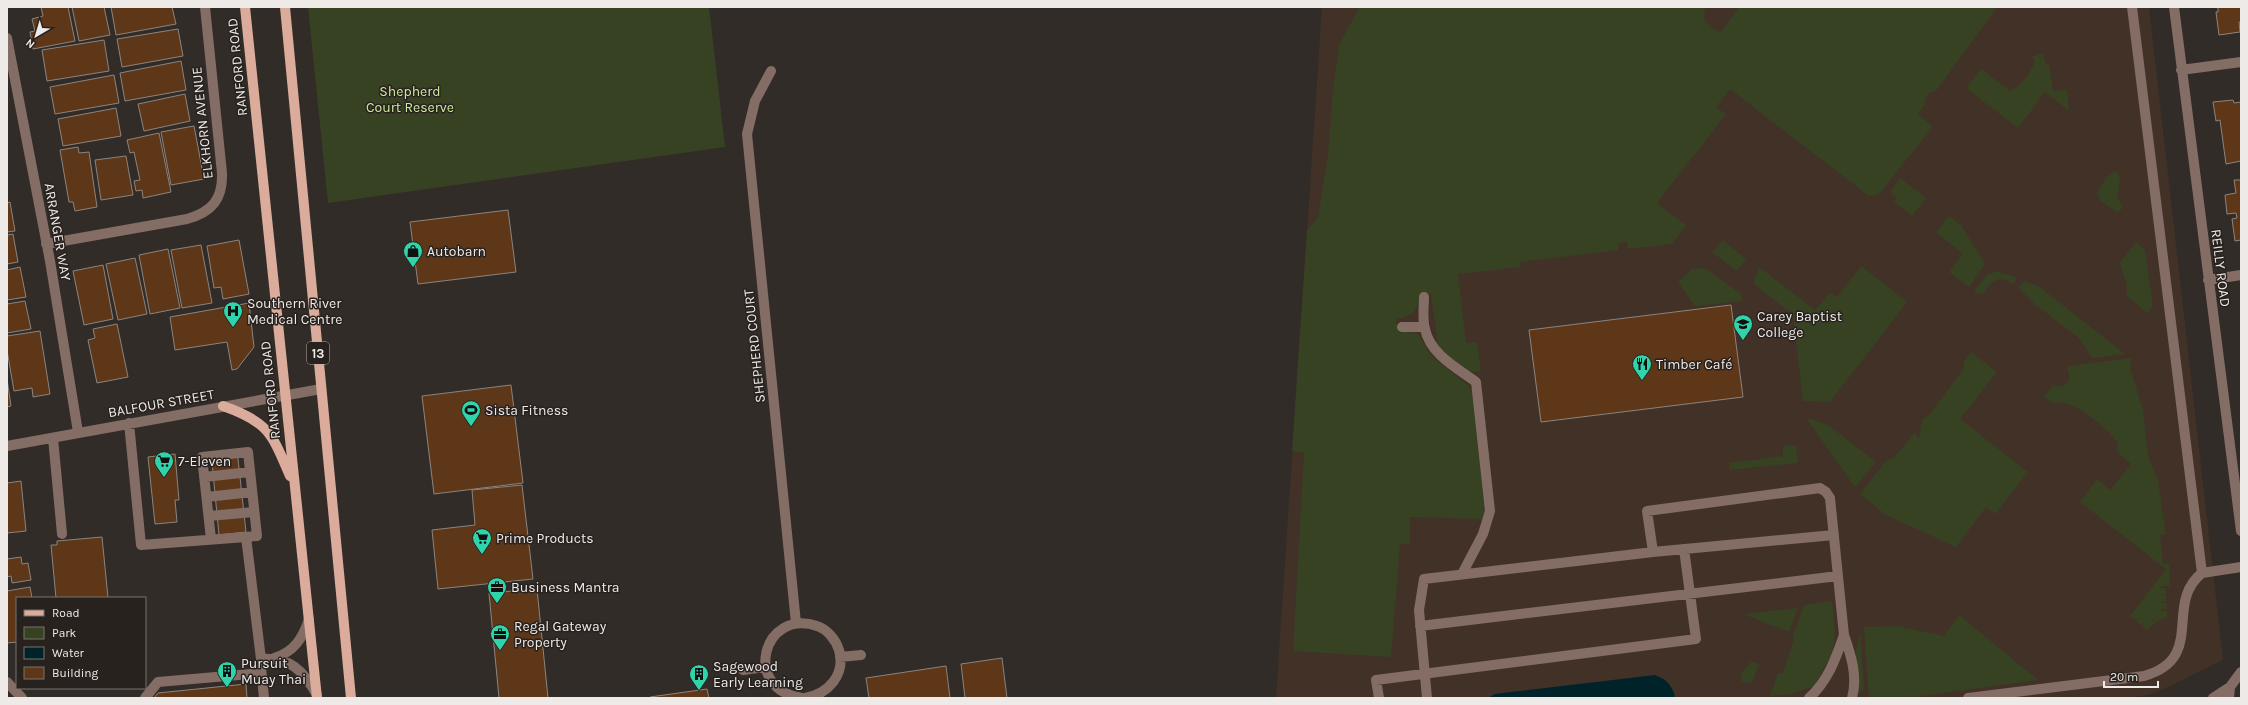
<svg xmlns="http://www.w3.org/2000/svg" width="2248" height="705" font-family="Karla,sans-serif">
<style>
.education{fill:#423127}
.green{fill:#374223}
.water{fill:#00232a}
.building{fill:#5e3719;stroke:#8b847f}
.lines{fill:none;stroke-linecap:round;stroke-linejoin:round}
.minor{stroke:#846d65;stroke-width:10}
.major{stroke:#dbac9c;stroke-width:10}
.labels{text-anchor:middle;stroke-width:3;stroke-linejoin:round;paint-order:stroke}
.shield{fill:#28221f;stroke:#b3aeab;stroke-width:1}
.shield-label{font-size:13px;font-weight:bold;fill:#eeeae7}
.street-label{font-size:14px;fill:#eeeae7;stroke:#28221f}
.park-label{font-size:14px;fill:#cee9a0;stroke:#28221f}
.poi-label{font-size:14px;fill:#eeeae7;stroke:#28221f;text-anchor:start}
</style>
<rect width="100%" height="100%" fill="#322c28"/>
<path class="education" d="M1322,7H2149L2223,660L2153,694L2127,698H1276Z"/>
<path class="green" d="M308,7H709L725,147L328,203Z
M1360,7H1705L1704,19L1713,29L1721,32L1739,7H1997L1936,91L1930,92L1924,100L1925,105L1918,114L1933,127L1878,195L1869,196L1730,89L1716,107L1726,114L1657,203L1686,225L1672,244L1628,249L1627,242L1618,243V250L1520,262L1521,267L1458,274L1466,343L1477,342L1481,371L1469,372L1450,357L1438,345L1431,294H1420C1419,310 1412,317 1396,319L1398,330L1418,334L1433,358L1468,385L1472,392L1485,511L1482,519L1410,517V544H1400L1391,657L1293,651L1304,453L1292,451L1307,230L1318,218L1328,154L1333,90L1339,45Z
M2043,53L2046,65H2049L2053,91L2067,90L2069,111L2045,92L2018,128L1966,88L1981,69L2010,91C2022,84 2031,74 2035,60L2031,57Z
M2115,171L2119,174L2120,180L2117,197L2123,207L2118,213L2101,201L2097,194L2106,178Z
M1900,178L1926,198L1912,216L1894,202L1897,198L1890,192Z
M1949,216L1961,225L1985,264L1969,287L1949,272L1963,254L1936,232Z
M1723,240L1746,259L1737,271L1712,252Z
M2136,242L2145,250L2153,305L2147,313L2127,296L2126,282L2120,263Z
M1861,266L1907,302L1830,402L1803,401L1793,315L1753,283L1759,267L1815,310L1830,293L1837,297Z
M1705,268L1740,293L1742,301L1695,306L1678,282L1692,269Z
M1996,271L2015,277L2016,280L2014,284C1996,275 1995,279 1983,293L1978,294L1974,291L1987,275Z
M2026,281L2041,288L2125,354L2092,358L2079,338L2037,306L2018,287Z
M1971,352L1997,372L1960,419L2028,472L1995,514L1986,507L1956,547L1886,515L1860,494L1886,461L1893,459L1915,432L1919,439L1922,420L1930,414L1964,368V362Z
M2131,358L2130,368L2143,410L2148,455L2158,481L2166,534L2160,535L2163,564H2169L2170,586H2160V588H2165L2166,594L2160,595H2166V601L2161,602L2166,603L2167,609H2161V611H2167V617L2156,622L2152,618L2155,623L2147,630L2142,626L2145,621L2141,625L2136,621L2139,617L2135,620L2130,616L2166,569L2080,502L2097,479L2110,490L2131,464L2117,452L2118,443C2107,428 2072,397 2053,403L2044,397L2053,385C2066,390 2073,380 2067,368L2069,366Z
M1806,418L1827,424L1876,462L1855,487Z
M1796,445L1798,463L1730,470L1729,463L1783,456V446Z
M1832,601L1835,635L1833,652L1814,686L1792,694L1770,696L1778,673H1783L1794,639L1792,638L1804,605Z
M1798,608L1789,632L1743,614Z
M1959,615L2038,680L1907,698H1869L1864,627L1896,626L1944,636Z
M1860,631L1864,690L1860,693L1855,658Z
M1751,662L1759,664L1752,683L1741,681C1740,670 1746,669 1751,662Z"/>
<path class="water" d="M1655,675C1666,679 1673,686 1675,698H1488L1495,694Z"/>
<path class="building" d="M41,7H68L75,41L33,49L30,32L35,31L32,19L43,16Z
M72,7H104L110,35L79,41Z
M111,7H172L176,24L116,35Z
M2218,7H2241V22H2239L2240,32L2219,35L2216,12H2218Z
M178,29L183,56L122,67L117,39Z
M104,40L109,71L47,81L42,50Z
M181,61L186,90L125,101L120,73Z
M114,75L119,103L55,114L50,87Z
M185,94L190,121L144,131L138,104Z
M2233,100L2234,103L2241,102V161L2226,164L2220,120L2216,121L2213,102Z
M116,108L121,136L63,146L58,119Z
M194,126L204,179L171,185L161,132Z
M159,133L171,192L143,198L142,190L136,191L134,181L140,180L134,152L130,153L127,140Z
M78,147L79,153L89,152L97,207L75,211L73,202H69L60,150Z
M126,156L133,195L101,200L95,160Z
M2234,180H2241V240L2235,241L2232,219L2237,218L2236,213L2227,214L2225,195L2236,193Z
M10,202L15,231L7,232V203Z
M508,210L516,272L418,284L410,222Z
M13,234L18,262L7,264V235Z
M239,240L249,294L223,299L221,287L214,288L207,246Z
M201,245L212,303L182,308L171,250Z
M168,249L180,308L150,314L139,255Z
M135,258L147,314L118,320L106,264Z
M103,265L113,319L84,325L73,271Z
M20,267L26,297L7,300V270Z
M25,301L31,329L7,333V304Z
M249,303L254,347L237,369L232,370L227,342L175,350L170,317Z
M1731,305L1743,397L1541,422L1529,330Z
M117,324L128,377L97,383L88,340L95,338L93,329Z
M40,331L50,394L33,397L32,388L14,391L7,350V336Z
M7,379L11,406L7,407Z
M511,385L523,483L434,494L422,396Z
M237,450L246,532L219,535L211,452Z
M175,454L179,500H175L177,522L155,524L148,457Z
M21,481L26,531L7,533V483Z
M522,485L533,579L438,589L432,530L475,525L472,490Z
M102,537L108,598H56L51,545H57V541Z
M21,557L22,564L28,563L31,580L12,583L11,576L7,577V559Z
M30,587L32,598H17V642L7,643V591Z
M537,589L548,698H499L489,593Z
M1002,658L1007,698H965L961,664Z
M946,666L950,698H869L866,678Z
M246,684L247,698H154L158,693Z
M707,689L709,698H650V697Z"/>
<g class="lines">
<path class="minor" d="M2132,7L2202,573L2241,567
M2174,7L2241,531
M7,38L50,261L78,432
M2181,70L2241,62
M771,71L755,101L747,134L796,623
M46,244L187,219C212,212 223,199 222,173L205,7
M2208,280L2241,275
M1424,297C1424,307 1422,319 1425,329C1430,354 1457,368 1476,382L1490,511L1483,534L1462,574
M1402,327H1424
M129,423L141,545L246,537L261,659C290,657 303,670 317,695
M53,438L62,534
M7,446L321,389
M204,477L250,472
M207,497L252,492
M209,516L254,512
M211,539L202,457L248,452L257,536L246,537
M1653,552L1834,535
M1420,626L1838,576
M840,657L861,655
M274,658C294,652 303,638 309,619
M261,667L264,698
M743,670L766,667
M7,682L22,698
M145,698L158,682L261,673
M802,698C742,690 762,608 817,626C827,629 836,640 839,650C846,675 828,694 805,698
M1379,698L1376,680L1696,639L1684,549
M1427,698L1419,610L1424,579L1653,552L1647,511L1820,488L1826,492L1830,498L1844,635C1851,655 1858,677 1852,698
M1809,698C1828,681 1836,658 1844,635
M1968,698L2144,676C2207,658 2163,604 2202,573
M2213,698L2230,687
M2229,698L2230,687L2241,672"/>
<path class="major" d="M245,7L317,698
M285,7L351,698
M223,406C269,422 272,434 290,476"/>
</g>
<defs>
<g id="shop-pin" transform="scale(1)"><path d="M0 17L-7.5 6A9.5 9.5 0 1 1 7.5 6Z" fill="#2fd4aa" stroke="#28221f"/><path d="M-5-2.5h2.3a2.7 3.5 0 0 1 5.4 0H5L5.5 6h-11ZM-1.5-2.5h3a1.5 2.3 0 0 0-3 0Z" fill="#111"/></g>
<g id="hospital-pin" transform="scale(1)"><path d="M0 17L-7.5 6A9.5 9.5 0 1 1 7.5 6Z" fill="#2fd4aa" stroke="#28221f"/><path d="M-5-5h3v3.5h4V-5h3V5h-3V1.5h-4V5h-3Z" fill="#111"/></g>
<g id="school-pin" transform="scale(1)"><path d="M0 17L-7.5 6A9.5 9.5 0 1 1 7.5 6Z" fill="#2fd4aa" stroke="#28221f"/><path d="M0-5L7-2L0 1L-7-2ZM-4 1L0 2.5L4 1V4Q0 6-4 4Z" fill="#111"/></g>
<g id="restaurant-pin" transform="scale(1)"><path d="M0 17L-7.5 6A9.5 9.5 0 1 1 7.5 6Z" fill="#2fd4aa" stroke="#28221f"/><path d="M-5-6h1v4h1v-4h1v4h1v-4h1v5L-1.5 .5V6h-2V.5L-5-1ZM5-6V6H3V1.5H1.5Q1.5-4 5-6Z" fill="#111"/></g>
<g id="stadium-pin" transform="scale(1)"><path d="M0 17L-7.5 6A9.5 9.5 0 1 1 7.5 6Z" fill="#2fd4aa" stroke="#28221f"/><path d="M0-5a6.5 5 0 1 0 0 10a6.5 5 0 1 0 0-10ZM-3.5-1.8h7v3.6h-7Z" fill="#111"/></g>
<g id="supermarket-pin" transform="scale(1)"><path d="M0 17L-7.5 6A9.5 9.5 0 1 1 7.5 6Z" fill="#2fd4aa" stroke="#28221f"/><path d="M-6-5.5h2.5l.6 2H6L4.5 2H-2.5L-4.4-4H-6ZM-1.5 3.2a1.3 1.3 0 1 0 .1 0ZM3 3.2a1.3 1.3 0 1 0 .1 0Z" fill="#111"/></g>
<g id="office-pin" transform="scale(1)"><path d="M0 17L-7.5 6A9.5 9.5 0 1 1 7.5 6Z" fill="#2fd4aa" stroke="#28221f"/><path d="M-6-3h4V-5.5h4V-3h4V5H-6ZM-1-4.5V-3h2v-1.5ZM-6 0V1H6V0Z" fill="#111"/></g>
<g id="building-pin" transform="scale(1)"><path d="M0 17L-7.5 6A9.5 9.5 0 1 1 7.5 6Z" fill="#2fd4aa" stroke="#28221f"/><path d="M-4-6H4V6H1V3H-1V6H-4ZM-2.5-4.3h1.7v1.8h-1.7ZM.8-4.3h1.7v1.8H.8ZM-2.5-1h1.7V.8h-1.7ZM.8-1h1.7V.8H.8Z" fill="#111"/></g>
</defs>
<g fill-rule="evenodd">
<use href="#shop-pin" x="413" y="251"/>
<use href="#hospital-pin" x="233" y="311"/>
<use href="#school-pin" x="1743" y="324"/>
<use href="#restaurant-pin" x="1642" y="364"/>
<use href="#stadium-pin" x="471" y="410"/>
<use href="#supermarket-pin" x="164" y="461"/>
<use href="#supermarket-pin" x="482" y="538"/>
<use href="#office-pin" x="497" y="587"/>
<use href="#office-pin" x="500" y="634"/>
<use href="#building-pin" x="227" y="671"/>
<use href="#building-pin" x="699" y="674"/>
</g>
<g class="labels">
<rect class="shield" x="307" y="342" width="22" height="22" rx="3"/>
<g class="shield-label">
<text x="318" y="358">13</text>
</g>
<g class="street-label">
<text transform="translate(237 67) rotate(-96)" y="5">RANFORD ROAD</text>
<text transform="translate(202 123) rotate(-96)" y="5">ELKHORN AVENUE</text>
<text transform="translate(58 232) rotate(80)" y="5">ARRANGER WAY</text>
<text transform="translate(2221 268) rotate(83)" y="5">REILLY ROAD</text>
<text transform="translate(754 346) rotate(-96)" y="5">SHEPHERD COURT</text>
<text transform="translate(270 390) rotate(-96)" y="5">RANFORD ROAD</text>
<text transform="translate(161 403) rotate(-10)" y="5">BALFOUR STREET</text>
</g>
<g class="park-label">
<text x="410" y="96">Shepherd<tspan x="410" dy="16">Court Reserve</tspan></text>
</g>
<g class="poi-label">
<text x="427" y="256">Autobarn</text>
<text x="247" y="308">Southern River<tspan x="247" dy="16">Medical Centre</tspan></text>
<text x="1757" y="321">Carey Baptist<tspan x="1757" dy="16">College</tspan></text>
<text x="1656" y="369">Timber Café</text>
<text x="485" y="415">Sista Fitness</text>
<text x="178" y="466">7-Eleven</text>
<text x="496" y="543">Prime Products</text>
<text x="511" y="592">Business Mantra</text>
<text x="514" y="631">Regal Gateway<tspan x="514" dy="16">Property</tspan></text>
<text x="241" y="668">Pursuit<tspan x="241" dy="16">Muay Thai</tspan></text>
<text x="713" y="671">Sagewood<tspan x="713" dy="16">Early Learning</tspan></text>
</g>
</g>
<rect width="2248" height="705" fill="none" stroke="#eeeae7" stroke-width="16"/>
<rect x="16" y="597" width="130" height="92" fill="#28221f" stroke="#77726f"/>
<rect x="24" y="610" width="20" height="6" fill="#dbac9c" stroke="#77726f"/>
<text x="52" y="617" font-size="12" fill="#eeeae7">Road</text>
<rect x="24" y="627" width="20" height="12" fill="#374223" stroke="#77726f"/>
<text x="52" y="637" font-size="12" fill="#eeeae7">Park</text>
<rect x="24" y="647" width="20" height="12" fill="#00232a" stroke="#77726f"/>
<text x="52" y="657" font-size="12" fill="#eeeae7">Water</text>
<rect x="24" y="667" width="20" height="12" fill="#5e3719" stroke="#77726f"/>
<text x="52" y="677" font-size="12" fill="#eeeae7">Building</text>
<g transform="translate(36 36) rotate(218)" stroke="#28221f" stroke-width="3" paint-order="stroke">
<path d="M0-3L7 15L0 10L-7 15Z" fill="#eeeae7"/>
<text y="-6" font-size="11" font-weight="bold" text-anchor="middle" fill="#eeeae7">N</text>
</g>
<path d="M2104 681v6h54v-6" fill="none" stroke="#eeeae7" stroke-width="2"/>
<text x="2110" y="681" font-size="12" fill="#eeeae7" stroke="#28221f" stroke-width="3" paint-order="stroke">20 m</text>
</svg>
